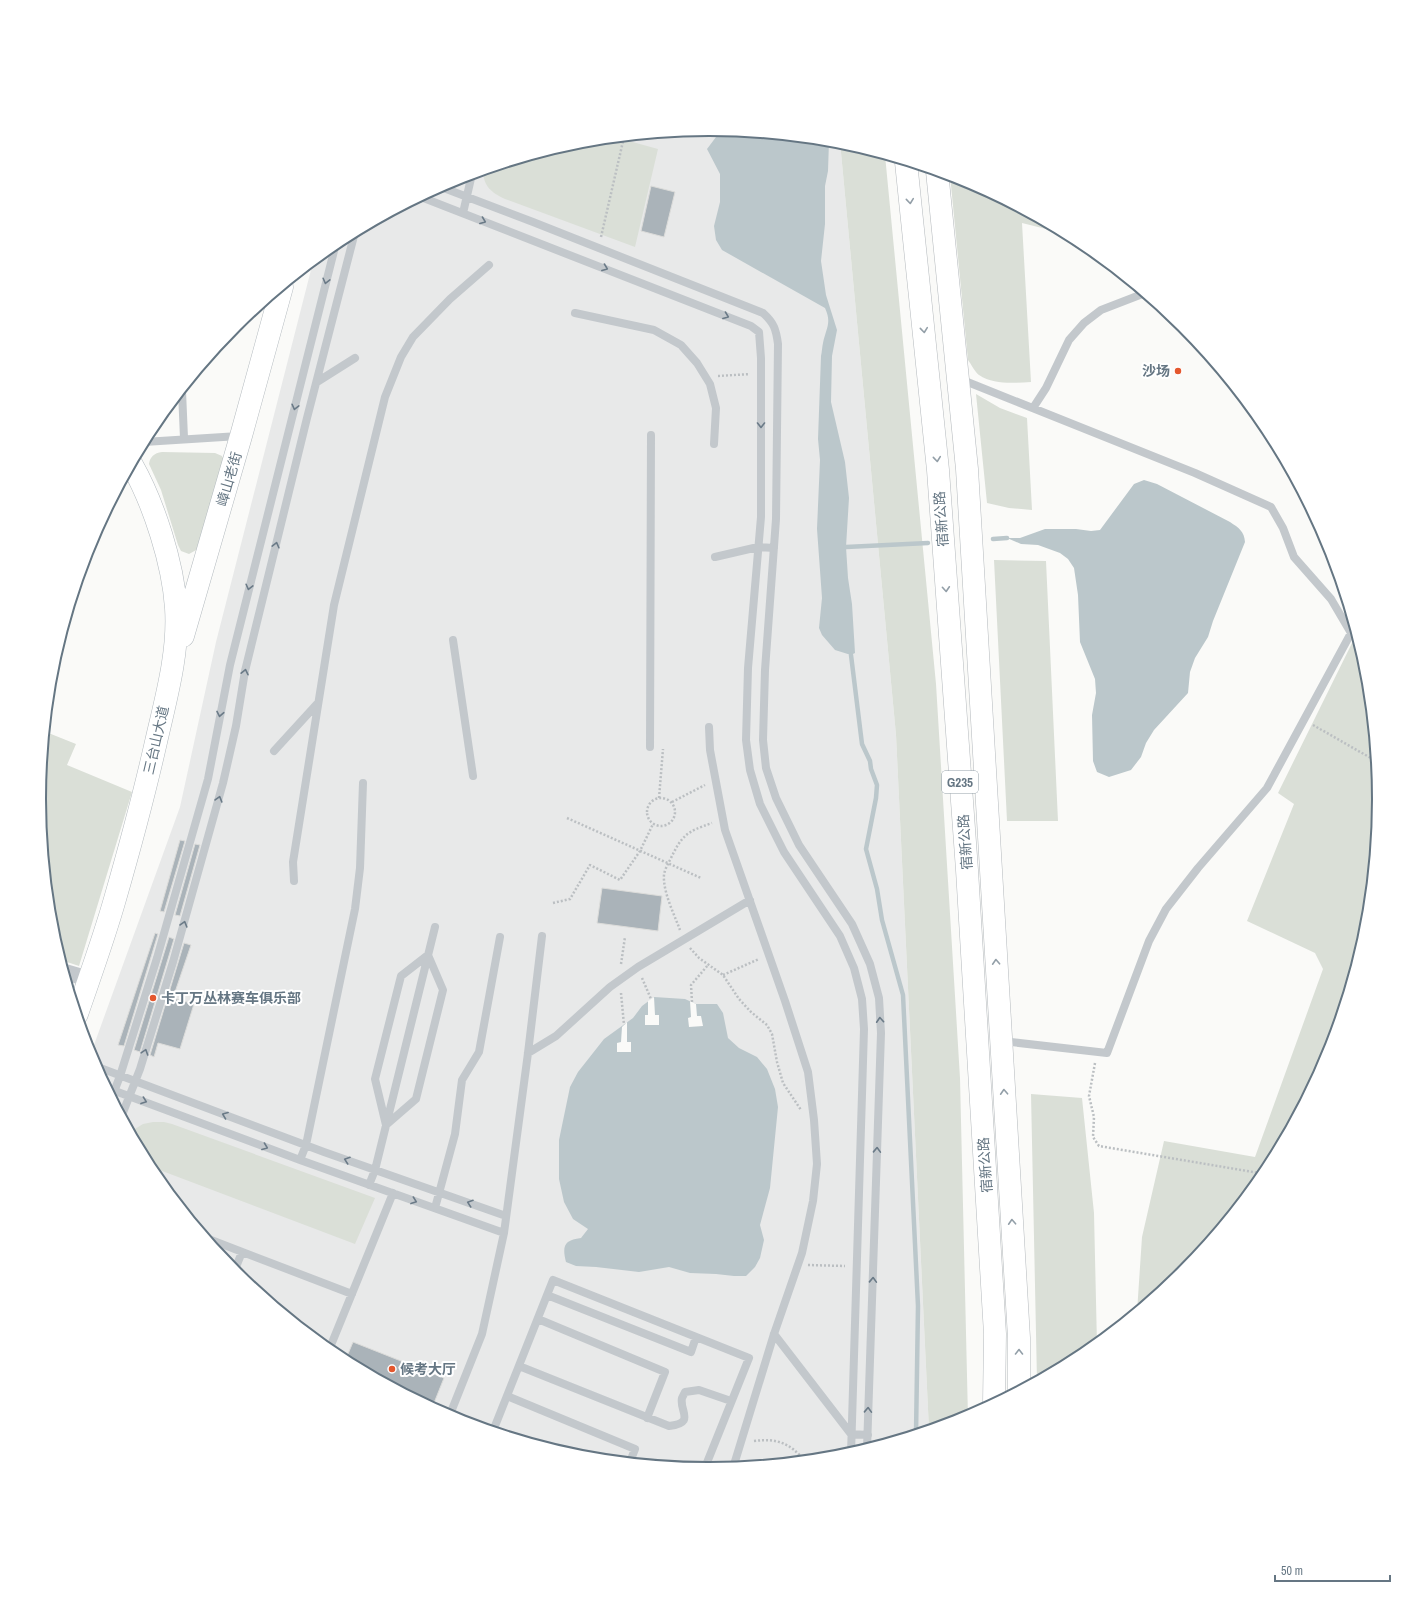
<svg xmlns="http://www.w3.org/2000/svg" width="1419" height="1599" font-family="'Archivo Narrow','Noto Sans SC',sans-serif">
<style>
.built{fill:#e8e9e9}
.green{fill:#dadfd7}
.water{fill:#bbc7cb}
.pier{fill:#fafaf8}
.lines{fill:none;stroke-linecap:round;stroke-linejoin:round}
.stream{stroke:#bbc7cb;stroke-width:4.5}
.building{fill:#aab3b9;stroke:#dcdcda}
.secondary-casing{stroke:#b3babf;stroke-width:23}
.highway-casing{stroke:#b4b9bd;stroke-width:23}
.path{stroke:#bbbfc2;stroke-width:2.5;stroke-dasharray:2 2;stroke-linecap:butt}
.lane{stroke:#c3c8cc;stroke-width:8}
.street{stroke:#c3c8cc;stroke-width:16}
.secondary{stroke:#fff;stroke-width:22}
.highway{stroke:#fff;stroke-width:22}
.oneway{stroke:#939fa8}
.oneway2{stroke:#6a7a87}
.poi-dot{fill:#e4572e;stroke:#fff;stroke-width:1.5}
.labels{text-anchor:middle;stroke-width:4;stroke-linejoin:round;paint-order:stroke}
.shield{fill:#fff;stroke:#939fa8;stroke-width:1}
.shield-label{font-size:13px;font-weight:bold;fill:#657683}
.poi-label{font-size:14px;font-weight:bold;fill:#657683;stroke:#fff;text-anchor:start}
.street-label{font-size:14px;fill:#657683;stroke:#fff}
.rim{fill:none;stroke:#657683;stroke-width:2}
</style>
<rect width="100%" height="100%" fill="#fafaf8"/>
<path class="built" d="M710,129L840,142L896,735L929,1430L840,1457L709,1470L578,1457L453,1419L337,1357L235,1273L152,1172L90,1056L180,807L216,642L313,262L337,242L453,180L579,142Z"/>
<path class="green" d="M618,138L658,149L635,247L505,199C491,192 484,187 483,171L579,142Z
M840,142L885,155L936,684L960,1078L968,1418L929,1430L896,735Z
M950,175L966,180L1066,234L1022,223L1031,382C1014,383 994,385 979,375C975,372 971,364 968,360Z
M976,394L1000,408L1027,418L1032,510L1009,508L987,503Z
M162,452L215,453L222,456L224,460L198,549L189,554L181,551L178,545L161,490L149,464C150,457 154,453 162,452Z
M994,560L1046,561L1058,821H1007Z
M1354,639L1360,646L1367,669L1380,800L1367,931L1329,1056L1267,1172L1183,1274L1137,1312L1142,1237L1164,1141L1255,1157L1323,969L1315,953L1247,921L1294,804L1278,793Z
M46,732L76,744L67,765L132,792L79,966L61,960L52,930L39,799Z
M1031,1094L1082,1098L1094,1213L1097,1345L1082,1357L1037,1381Z
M153,1122H164L172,1124L375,1198L355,1244L149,1166L130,1132L143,1124Z"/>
<path class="water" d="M731,131L829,141L828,171L825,186V224L821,261L826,295L837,330L832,356L831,402L845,462L849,498L846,547L848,578L852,604L855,653L851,655L835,650L822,635L819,628L822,598L817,529L820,460L818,439L821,356C822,352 822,347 823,343C826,328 832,323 825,308L722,250L716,240L714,226L720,202V174L707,149L716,137Z
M1144,480L1157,484L1230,522C1239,528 1244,531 1245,542L1213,621L1208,637L1195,658L1190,672L1188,693L1154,730L1146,743L1141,757L1131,770L1109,777L1097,772L1093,761L1092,715L1096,693L1095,679L1080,642L1078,595L1074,568L1068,559L1060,553L1038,545L1021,544L1007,538H1020L1045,529H1076L1091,531L1100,530L1134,484Z
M654,997L685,999L696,1004H717L723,1013L728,1038L739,1048L757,1057L767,1069L775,1089L778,1107L770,1188L760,1225L764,1240L760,1258L755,1267L746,1276H734L716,1274L690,1273L669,1267L639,1272L596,1267L576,1266L566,1262C562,1246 564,1240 581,1238L588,1229L573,1219L564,1202L559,1179V1140L570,1087L578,1072L604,1039L633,1018L642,1006Z"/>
<path class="pier" d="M654,997L655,1015H659V1025H645V1015H648V1001Z
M690,1001L696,1004L697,1016H701L703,1026L689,1027L688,1018L691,1017Z
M627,1022V1042H631V1052H617V1043L621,1042L622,1027Z"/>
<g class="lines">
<path class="stream" d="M993,539L1007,538
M846,547L928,543
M851,655L862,744L870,761L871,769L877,785L876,798L866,849L877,889L882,920L903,995L918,1306L916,1434"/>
</g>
<path class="building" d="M651,186L675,192L664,237L641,231Z
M180,840L185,841L164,912L160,911Z
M195,844L200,845L180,916L175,915Z
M602,888L662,896L658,931L597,923Z
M155,933L158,934L124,1046L118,1045Z
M169,937L174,939L140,1052L134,1050Z
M184,943L191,945L173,998L194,1004L180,1049L158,1043L154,1057L150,1055Z
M353,1342L444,1378L432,1408L345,1361Z"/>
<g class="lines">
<g class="secondary-casing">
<path id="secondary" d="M183,636L241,436L282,287
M77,1014C90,976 104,938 115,899C130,847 144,795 156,742C166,698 179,653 176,608C173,563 154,504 132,465"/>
</g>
<g class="highway-casing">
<path id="highway" d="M906,162L938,470L967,870L995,1334L994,1404
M937,171L967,469L1019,1338V1391"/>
</g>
<path class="path" d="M601,237L624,137
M718,376L750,374
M1313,725L1376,761
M647 812a14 14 0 1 1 28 0a14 14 0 1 1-28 0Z
M659,798L663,749
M672,802L705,785
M567,818L701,878
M553,903L570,899L590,865L620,880L640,851L653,824
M680,930C674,914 665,896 664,880C663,872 667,866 670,860C682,835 686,832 712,823
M690,948L699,958L723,975L739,999L751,1012L767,1025L772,1034L777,1062L783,1083L801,1110
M621,964L625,937
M723,975L759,959
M642,978L651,999
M621,993L624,1025
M692,1002L691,985L708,965
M1095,1063L1089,1096L1094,1117L1093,1137L1099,1146L1265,1174
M808,1265L845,1266
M754,1441C777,1438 790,1443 805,1461"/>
<path class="lane" d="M441,187L533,222L763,313C774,323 776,329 778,344L776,519L765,670L763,740L766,768L776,798L799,845L852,924L870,964L879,998L881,1033L867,1449
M421,197L751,326L759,332L761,358V517L748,668L746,740L750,770L760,804L784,852L840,936L854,968L862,999L864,1029L851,1454
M463,213L472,174
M575,313L654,330L681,345L697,363L710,384L716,408L714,444
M960,379L1195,473L1271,507L1283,528L1294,557L1331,599L1351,633L1267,788L1198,868L1166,909L1149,941L1107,1053L1002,1041
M317,382L355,358
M182,391L184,438
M1033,408L1046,388L1069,340L1084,323L1101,310L1145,293
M144,442L239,436
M715,557L758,547L774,548
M453,640L473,776
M709,727L710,750L725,830L785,1001L808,1072L814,1120L817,1164L813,1201L802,1253L774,1334L733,1468
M650,747L651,435
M274,751L317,704
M294,881L293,862L334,605L385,397L401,357L413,337L450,299L489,265
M428,955L443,990L416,1099L386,1125L375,1079L401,976Z
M528,1053L556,1036L610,987L638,967L750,900
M95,1066L324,1152L506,1216
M107,1088L300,1160L504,1233
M112,1097L120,1076L157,958L208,779L230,665L336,243
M122,1115L140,1069L173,962L223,783L236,726L245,671L307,418L355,232
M300,1160L306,1145L355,909L360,868L363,783
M369,1185L375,1170L435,927
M435,1208L455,1134L462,1080L479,1052L500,937
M206,1238L352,1294
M234,1272L242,1252
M547,1295L691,1352L696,1337
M538,1319L665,1372L647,1418
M774,1334L851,1434L868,1435
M329,1350L393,1193
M519,1366L669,1426C696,1423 679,1411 682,1398C683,1396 684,1394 685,1392L699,1390L731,1401
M507,1396L635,1449L630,1462
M449,1417L482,1334L504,1233L528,1053L542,936
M493,1431L553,1280L749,1358L704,1470
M659,1465L667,1464L677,1467"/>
<path class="street" d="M65,972L89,979"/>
<use href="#secondary" class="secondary"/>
<use href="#highway" class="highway"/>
</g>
<defs><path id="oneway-chevron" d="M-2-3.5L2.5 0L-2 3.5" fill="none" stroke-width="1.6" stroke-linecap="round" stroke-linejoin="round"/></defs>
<g class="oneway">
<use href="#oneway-chevron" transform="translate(910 201) rotate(84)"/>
<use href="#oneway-chevron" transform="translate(924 330) rotate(84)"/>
<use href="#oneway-chevron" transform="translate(937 459) rotate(84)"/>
<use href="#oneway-chevron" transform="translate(946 589) rotate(86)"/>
<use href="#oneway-chevron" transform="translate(996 962) rotate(-93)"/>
<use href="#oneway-chevron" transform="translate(1004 1092) rotate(-93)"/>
<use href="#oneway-chevron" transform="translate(1012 1222) rotate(-93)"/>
<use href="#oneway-chevron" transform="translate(1019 1352) rotate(-90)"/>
</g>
<g class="oneway2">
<use href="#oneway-chevron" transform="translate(483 221) rotate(21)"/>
<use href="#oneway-chevron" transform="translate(605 268) rotate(21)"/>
<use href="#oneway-chevron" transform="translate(326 281) rotate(104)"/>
<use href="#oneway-chevron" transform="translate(726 316) rotate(21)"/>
<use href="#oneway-chevron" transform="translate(295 407) rotate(104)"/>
<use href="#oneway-chevron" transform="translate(761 425) rotate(90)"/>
<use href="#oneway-chevron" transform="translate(276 545) rotate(-76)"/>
<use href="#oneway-chevron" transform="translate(249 587) rotate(104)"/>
<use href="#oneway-chevron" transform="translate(245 672) rotate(-78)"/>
<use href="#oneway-chevron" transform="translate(220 714) rotate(101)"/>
<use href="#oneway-chevron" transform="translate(219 799) rotate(-74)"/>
<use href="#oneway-chevron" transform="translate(184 924) rotate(-74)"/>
<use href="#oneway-chevron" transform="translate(880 1020) rotate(-94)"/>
<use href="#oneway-chevron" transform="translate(145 1052) rotate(-72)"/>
<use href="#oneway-chevron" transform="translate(144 1101) rotate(20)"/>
<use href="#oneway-chevron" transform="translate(225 1115) rotate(-159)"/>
<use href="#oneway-chevron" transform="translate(265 1147) rotate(21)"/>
<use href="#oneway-chevron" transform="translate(877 1150) rotate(-88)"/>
<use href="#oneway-chevron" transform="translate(347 1160) rotate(-161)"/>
<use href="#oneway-chevron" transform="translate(414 1201) rotate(20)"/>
<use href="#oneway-chevron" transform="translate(470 1203) rotate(-161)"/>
<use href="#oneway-chevron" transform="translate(873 1280) rotate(-88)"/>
<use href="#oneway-chevron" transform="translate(868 1410) rotate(-88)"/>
</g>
<g class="poi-dot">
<circle cx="1178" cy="371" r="4"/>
<circle cx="153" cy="998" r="4"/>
<circle cx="392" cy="1369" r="4"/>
</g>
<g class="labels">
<rect class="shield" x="942" y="771" width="36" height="22" rx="3"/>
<g class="shield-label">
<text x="960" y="787">G235</text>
</g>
<g class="poi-label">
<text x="1170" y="376" text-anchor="end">沙场</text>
<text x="161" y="1003">卡丁万丛林赛车俱乐部</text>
<text x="400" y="1374">候考大厅</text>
</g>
<g class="street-label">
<text transform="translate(229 479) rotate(-74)" y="5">嶂山老街</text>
<text transform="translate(941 519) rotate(-94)" y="5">宿新公路</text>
<text transform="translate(156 740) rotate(-77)" y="5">三台山大道</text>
<text transform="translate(965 842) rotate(-94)" y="5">宿新公路</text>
<text transform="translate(985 1165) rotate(-94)" y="5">宿新公路</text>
</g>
</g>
<path d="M0 0H1419V1599H0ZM46 799a663 663 0 1 1 1326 0a663 663 0 1 1-1326 0Z" fill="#fff" fill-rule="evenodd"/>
<path class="rim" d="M46 799a663 663 0 1 1 1326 0a663 663 0 1 1-1326 0Z"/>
<path d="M1275 1575v6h115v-6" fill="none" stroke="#657683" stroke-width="2"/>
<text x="1281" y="1575" font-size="12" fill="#657683" stroke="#ffffff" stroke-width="3" paint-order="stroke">50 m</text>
</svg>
